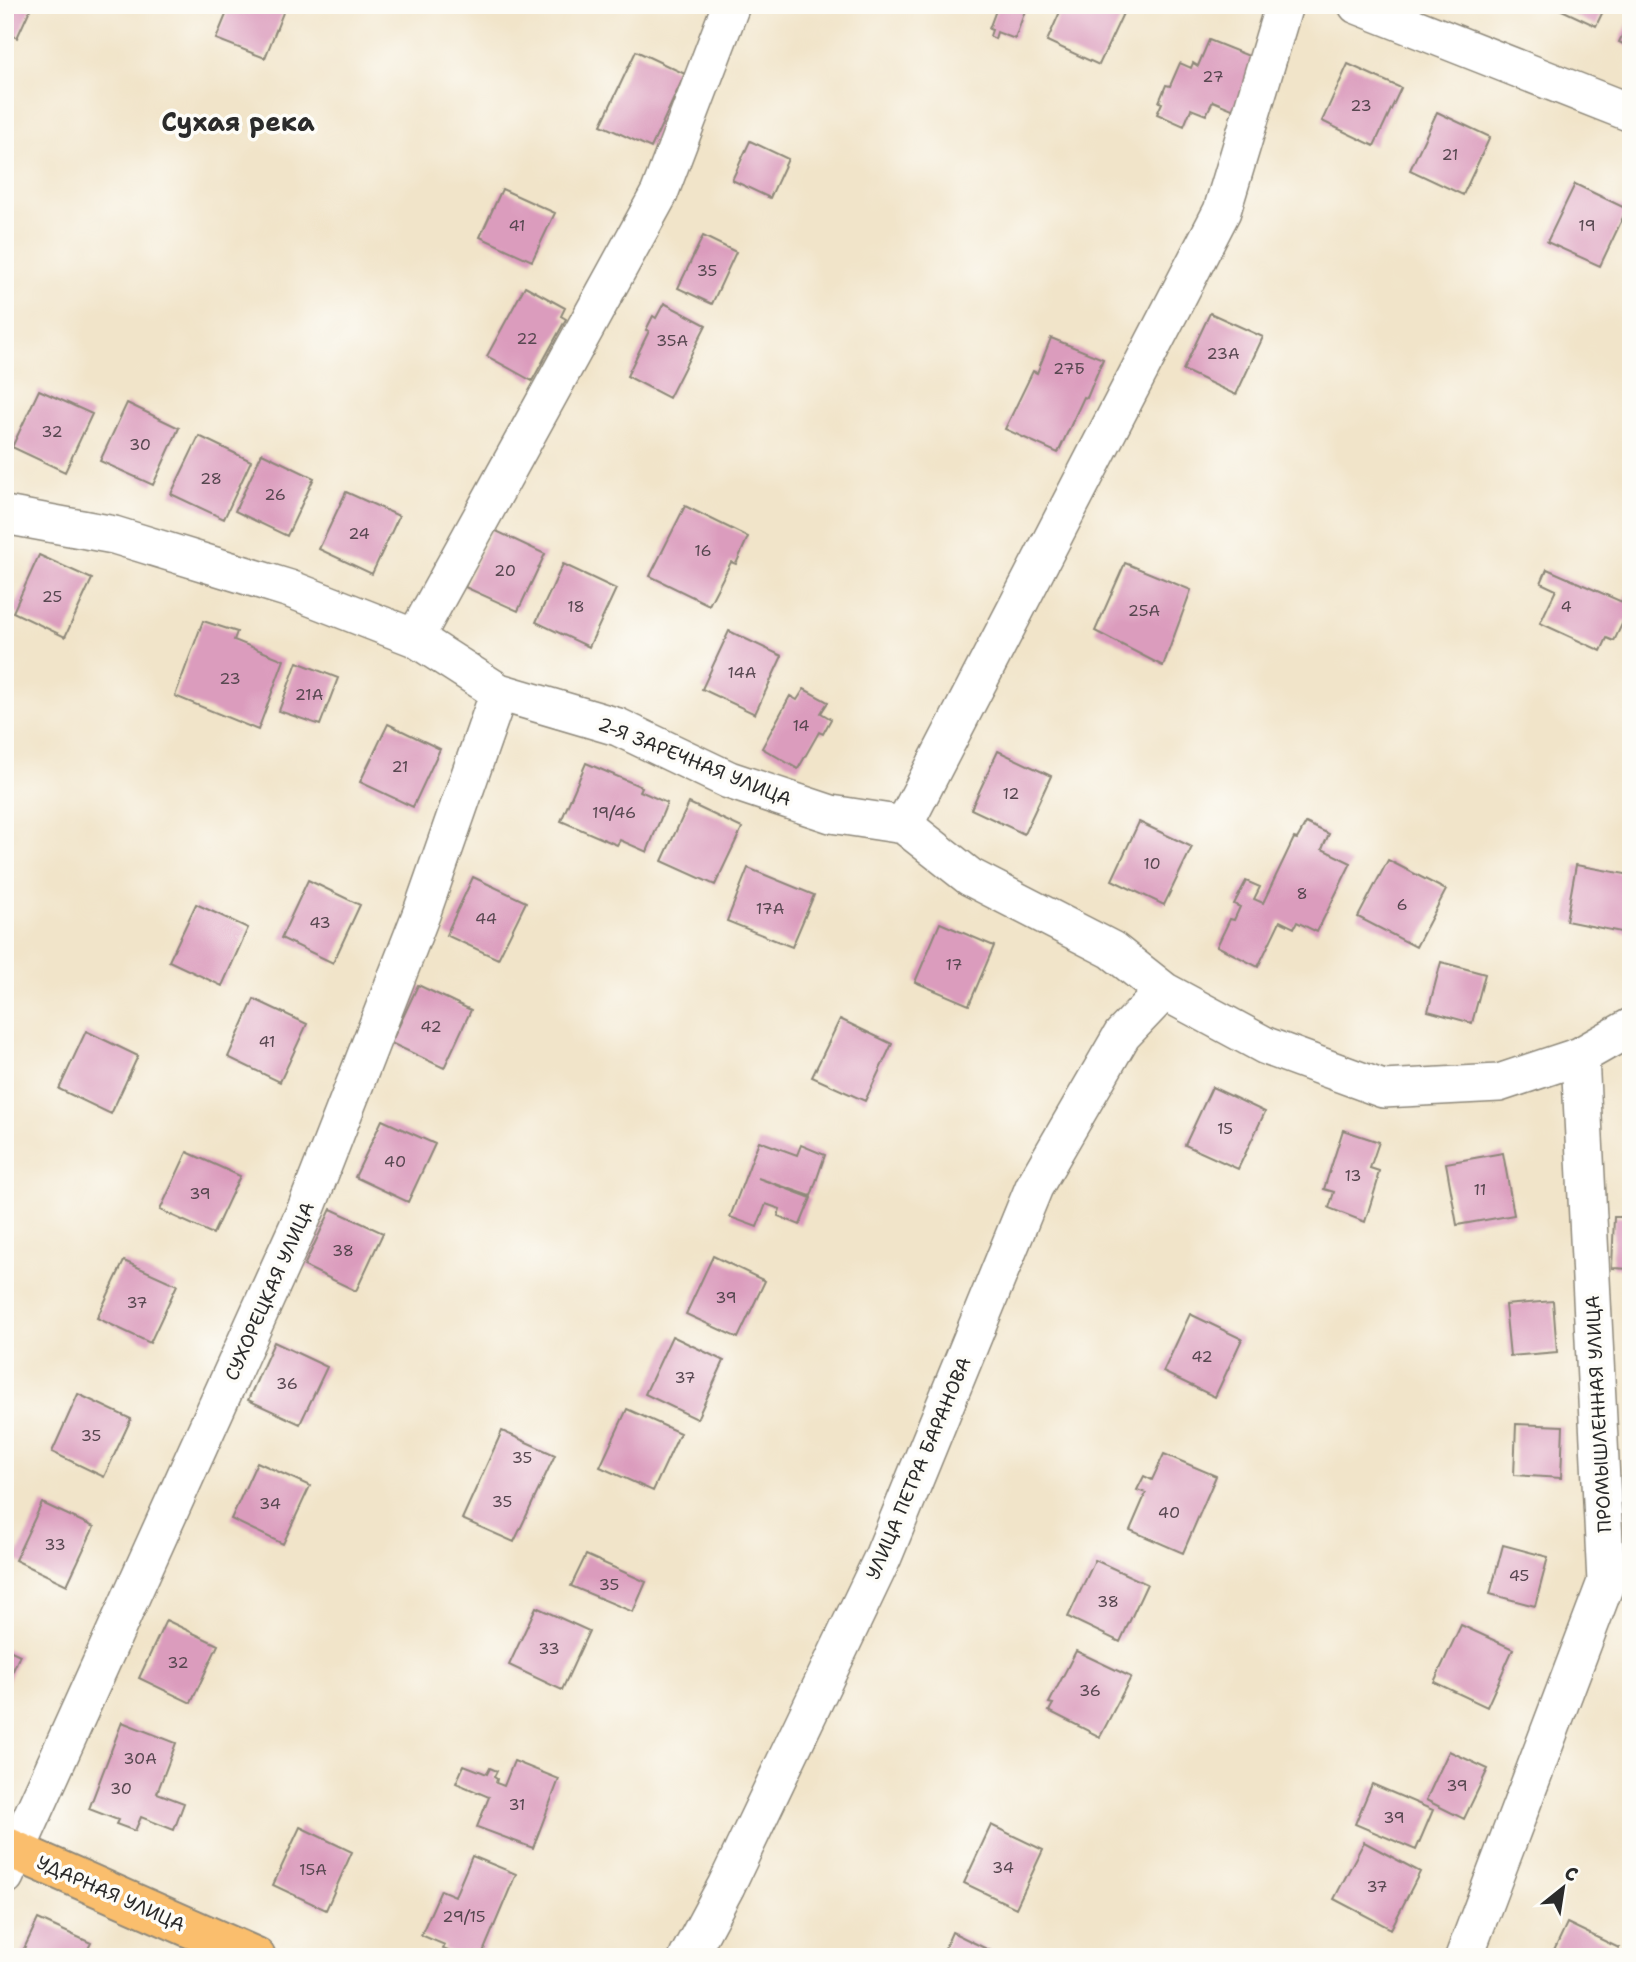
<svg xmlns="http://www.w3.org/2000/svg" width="1636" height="1962" font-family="'Shantell Sans',sans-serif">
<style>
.building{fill:#db9cbd}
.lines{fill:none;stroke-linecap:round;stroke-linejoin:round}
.minor-casing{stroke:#8e887a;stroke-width:40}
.major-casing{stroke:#8e887a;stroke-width:42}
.minor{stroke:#fff;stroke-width:37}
.major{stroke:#fabe6d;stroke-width:38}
.labels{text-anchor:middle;stroke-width:7;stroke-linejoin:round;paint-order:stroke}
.number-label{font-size:16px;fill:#574750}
.street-label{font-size:19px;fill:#2b2b2b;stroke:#fdfcf7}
.district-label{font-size:26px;font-weight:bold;fill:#2b2b2b;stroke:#fdfcf7}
</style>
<rect width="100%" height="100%" fill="#fdfcf7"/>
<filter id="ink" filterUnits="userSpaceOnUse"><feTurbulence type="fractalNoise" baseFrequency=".0143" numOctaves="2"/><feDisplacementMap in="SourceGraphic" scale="14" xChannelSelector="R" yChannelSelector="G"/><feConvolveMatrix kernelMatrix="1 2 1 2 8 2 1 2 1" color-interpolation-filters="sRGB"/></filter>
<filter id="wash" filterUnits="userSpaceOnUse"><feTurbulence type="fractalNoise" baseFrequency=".00686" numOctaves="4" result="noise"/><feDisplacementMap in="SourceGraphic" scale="28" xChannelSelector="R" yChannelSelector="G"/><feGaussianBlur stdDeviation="1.57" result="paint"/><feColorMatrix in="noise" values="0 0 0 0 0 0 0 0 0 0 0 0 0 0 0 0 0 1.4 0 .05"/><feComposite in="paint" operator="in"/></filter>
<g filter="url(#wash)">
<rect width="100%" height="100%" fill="#f1e4c9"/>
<g id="blocks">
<path class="building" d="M5,5H32L17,38L5,32Z
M230,5H286L265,58L216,39Z
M998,5H1027L1015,39L997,32L995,39L990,36L992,30L989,29Z
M1063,5H1122L1126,7L1099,65L1047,41Z
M1551,5H1606L1596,26Z
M1631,17V48L1619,42Z
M1209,40L1259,60L1237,111L1213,101L1206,115L1191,109L1184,126L1157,114L1162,103L1159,102L1166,85L1170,86L1180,63L1191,68L1193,63L1198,66Z
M636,51L685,74L651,148L601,125Z
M1348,64L1401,88L1374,146L1322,121Z
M1437,112L1490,137L1463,195L1410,170Z
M750,141L788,159L770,198L732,180Z
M1575,184L1627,209L1600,266L1547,242Z
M502,189L555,213L532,261L480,237Z
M703,236L736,252L712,304L678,288Z
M525,286L565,308L561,316L566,319L532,381L487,356Z
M664,303L706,325L669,398L627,376L649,331L646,330L653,316L656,318Z
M1210,313L1263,337L1236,395L1183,370Z
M1051,338L1103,359L1087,398L1084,397L1058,453L1005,429L1033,371L1037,373Z
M39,390L92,414L65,472L12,447Z
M127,403L179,428L153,485L100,461Z
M199,436L251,461L224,519L171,494Z
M262,453L314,478L287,536L235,511Z
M346,492L399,516L372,574L319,549Z
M685,506L748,537L736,564L731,562L709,605L650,576Z
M492,529L545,554L518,611L465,587Z
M39,555L92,579L65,637L13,612Z
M1125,563L1191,590L1163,666L1095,631Z
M563,564L616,589L589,647L536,622Z
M1547,569L1622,602L1627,593L1631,595V614L1627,622L1624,620L1614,641L1607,638L1601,651L1540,623L1556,590L1541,583Z
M203,621L237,632L234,640L284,660L258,730L175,696Z
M729,631L782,656L755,714L702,689Z
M297,662L338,678L320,725L279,711Z
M804,689L828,702L821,713L831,719L823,734L819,732L798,769L762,748L790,696L797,700Z
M388,724L440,749L413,807L360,782Z
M998,751L1051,776L1024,834L971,809Z
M586,763L642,787L640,791L667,803L647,852L620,840L617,845L561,821Z
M689,803L742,828L715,885L662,861Z
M1139,822L1192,847L1164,905L1112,880Z
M1306,823L1329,834L1322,849L1351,863L1317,932L1297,922L1294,928L1280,921L1258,967L1217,946L1230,919L1234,920L1240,907L1234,904L1246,881L1260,887L1254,899L1263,903L1294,838L1297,839Z
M1388,860L1446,890L1416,947L1358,917Z
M1576,865L1631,875V934L1566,921Z
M748,868L814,895L792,947L727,921Z
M473,877L526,902L498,959L446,935Z
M308,880L360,905L333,963L281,938Z
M196,904L248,928L222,986L169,961Z
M940,923L994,946L969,1005L915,982Z
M1441,962L1485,974L1472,1023L1428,1011Z
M418,985L471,1010L444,1068L391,1043Z
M254,999L307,1024L280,1082L228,1057Z
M840,1019L892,1044L865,1101L812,1077Z
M86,1031L138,1056L111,1114L59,1089Z
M1626,1078H1631V1129H1624Z
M1212,1087L1265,1112L1238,1169L1185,1145Z
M382,1120L435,1144L408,1202L355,1177Z
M1343,1130L1379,1142L1370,1168L1379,1171L1377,1179L1378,1180L1365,1222L1329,1208L1334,1192L1324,1189Z
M759,1141L797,1155L801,1145L825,1155L811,1196L758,1178L811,1198L800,1225L778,1216L780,1209L766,1204L757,1227L730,1217Z
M187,1152L240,1176L213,1234L160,1210Z
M1503,1153L1514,1215L1457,1225L1446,1163Z
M331,1209L383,1233L356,1291L304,1266Z
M1614,1217H1631V1269L1612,1268Z
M713,1256L765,1281L738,1338L686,1314Z
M124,1261L177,1285L150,1343L97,1318Z
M1553,1301L1557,1352L1510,1356L1505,1305Z
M1190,1314L1242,1339L1215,1397L1163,1372Z
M672,1336L724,1361L697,1419L645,1394Z
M274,1342L327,1367L300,1424L248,1400Z
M78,1394L131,1419L104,1477L52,1452Z
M627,1409L680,1433L653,1491L600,1467Z
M1516,1424L1563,1426L1561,1478L1514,1475Z
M502,1431L555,1455L514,1542L462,1519Z
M1164,1454L1216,1476L1183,1553L1130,1530L1146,1493L1137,1490L1144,1476L1152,1480Z
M257,1462L310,1486L283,1544L231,1519Z
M42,1503L94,1527L67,1585L15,1560Z
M1503,1545L1548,1557L1535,1606L1490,1594Z
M586,1555L646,1582L633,1612L571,1586Z
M1095,1560L1147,1584L1120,1642L1068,1617Z
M536,1607L589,1631L562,1690L509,1665Z
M166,1620L218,1645L191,1703L139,1678Z
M1461,1625L1513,1649L1487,1707L1434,1682Z
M5,1648L20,1655L5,1688Z
M1076,1651L1131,1677L1100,1737L1049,1711L1053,1704L1049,1703Z
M122,1722L176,1743L157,1793L184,1803L174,1830L141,1817L135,1831L116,1824L118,1820L89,1809Z
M1449,1751L1488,1769L1464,1819L1426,1800Z
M514,1761L559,1779L533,1848L477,1827L489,1797L456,1783L464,1765L487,1774L490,1768L497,1771L494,1777L497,1779L496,1783L504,1786Z
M1372,1784L1433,1810L1416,1850L1355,1824Z
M991,1825L1043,1850L1016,1908L964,1883Z
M300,1827L352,1852L326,1910L273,1885Z
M1364,1842L1420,1872L1391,1929L1334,1899Z
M472,1856L516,1874L481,1957H463L443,1949L445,1945L421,1935L441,1890L455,1896Z
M38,1919L91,1943L84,1957H20Z
M1567,1923L1619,1948L1615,1957H1551Z
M952,1932L1003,1957H941Z"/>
</g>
</g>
<g filter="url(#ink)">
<use href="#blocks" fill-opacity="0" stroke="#8e887a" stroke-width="2"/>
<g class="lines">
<g class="minor-casing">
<path id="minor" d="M1357,5L1631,113
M5,515L114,535L290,589L415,638L499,692L618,727L729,780L831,814L904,825L970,877L1112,950L1164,991L1266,1046L1383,1089L1499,1083L1580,1056L1631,1027
M415,638L659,194L731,5
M904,825L1222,211L1284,5
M5,1876L306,1209L422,912L499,692
M688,1957L726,1886L883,1557L1034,1187L1122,1035L1164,991
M1464,1957L1606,1582L1580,1056"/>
</g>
<g class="major-casing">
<path id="major" d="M5,1846L256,1957"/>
</g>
<use href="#minor" class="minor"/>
<use href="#major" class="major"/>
</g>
</g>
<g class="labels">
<g class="number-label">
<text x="1213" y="82">27</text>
<text x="1361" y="111">23</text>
<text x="1450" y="160">21</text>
<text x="517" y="231">41</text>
<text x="1587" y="231">19</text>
<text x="707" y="276">35</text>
<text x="527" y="344">22</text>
<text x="672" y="346">35А</text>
<text x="1223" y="359">23А</text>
<text x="1069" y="374">27Б</text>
<text x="52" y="437">32</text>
<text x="140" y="450">30</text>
<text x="211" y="484">28</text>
<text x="275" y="500">26</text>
<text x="359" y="539">24</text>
<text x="703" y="556">16</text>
<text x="505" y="576">20</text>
<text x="52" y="602">25</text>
<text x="576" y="612">18</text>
<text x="1566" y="612">4</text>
<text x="1144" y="616">25А</text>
<text x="742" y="678">14А</text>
<text x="230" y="684">23</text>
<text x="309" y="700">21А</text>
<text x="801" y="731">14</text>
<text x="400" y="772">21</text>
<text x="1011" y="799">12</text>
<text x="614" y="818">19/46</text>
<text x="1152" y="869">10</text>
<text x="1302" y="899">8</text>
<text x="1402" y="910">6</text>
<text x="770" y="914">17А</text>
<text x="486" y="924">44</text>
<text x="320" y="928">43</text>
<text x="954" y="970">17</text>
<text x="431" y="1032">42</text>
<text x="267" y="1047">41</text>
<text x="1225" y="1134">15</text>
<text x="395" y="1167">40</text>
<text x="1353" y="1181">13</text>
<text x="1480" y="1195">11</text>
<text x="200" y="1199">39</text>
<text x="343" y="1256">38</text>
<text x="726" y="1303">39</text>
<text x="137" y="1308">37</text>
<text x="1202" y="1362">42</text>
<text x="685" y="1383">37</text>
<text x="287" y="1389">36</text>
<text x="91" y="1441">35</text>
<text x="522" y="1463">35</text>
<text x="502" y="1507">35</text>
<text x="270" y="1509">34</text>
<text x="1169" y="1518">40</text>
<text x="55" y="1550">33</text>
<text x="1519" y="1581">45</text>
<text x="609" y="1590">35</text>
<text x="1108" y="1607">38</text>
<text x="549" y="1654">33</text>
<text x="178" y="1668">32</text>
<text x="1090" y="1696">36</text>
<text x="140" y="1764">30А</text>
<text x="1457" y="1791">39</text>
<text x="121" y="1794">30</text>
<text x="517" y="1810">31</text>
<text x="1394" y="1823">39</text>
<text x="1003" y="1873">34</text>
<text x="313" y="1875">15А</text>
<text x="1377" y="1892">37</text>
<text x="464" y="1922">29/15</text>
</g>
<g class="street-label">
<text transform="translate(695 761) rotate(22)" y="7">2-Я ЗАРЕЧНАЯ УЛИЦА</text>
<text transform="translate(269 1291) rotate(-66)" y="7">СУХОРЕЦКАЯ УЛИЦА</text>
<text transform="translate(1598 1414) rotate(-93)" y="7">ПРОМЫШЛЕННАЯ УЛИЦА</text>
<text transform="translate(918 1468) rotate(-67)" y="7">УЛИЦА ПЕТРА БАРАНОВА</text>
<text transform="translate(111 1893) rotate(24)" y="7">УДАРНАЯ УЛИЦА</text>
</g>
<g class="district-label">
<text x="238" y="131">Сухая река</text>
</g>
</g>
<rect width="1636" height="1962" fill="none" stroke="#fdfcf7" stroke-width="28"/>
<g transform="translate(1563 1888) rotate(30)" stroke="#fdfcf7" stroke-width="5" paint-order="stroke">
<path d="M0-5L12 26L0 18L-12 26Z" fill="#2b2b2b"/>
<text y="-10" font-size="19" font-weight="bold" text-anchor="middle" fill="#2b2b2b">С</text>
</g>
</svg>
